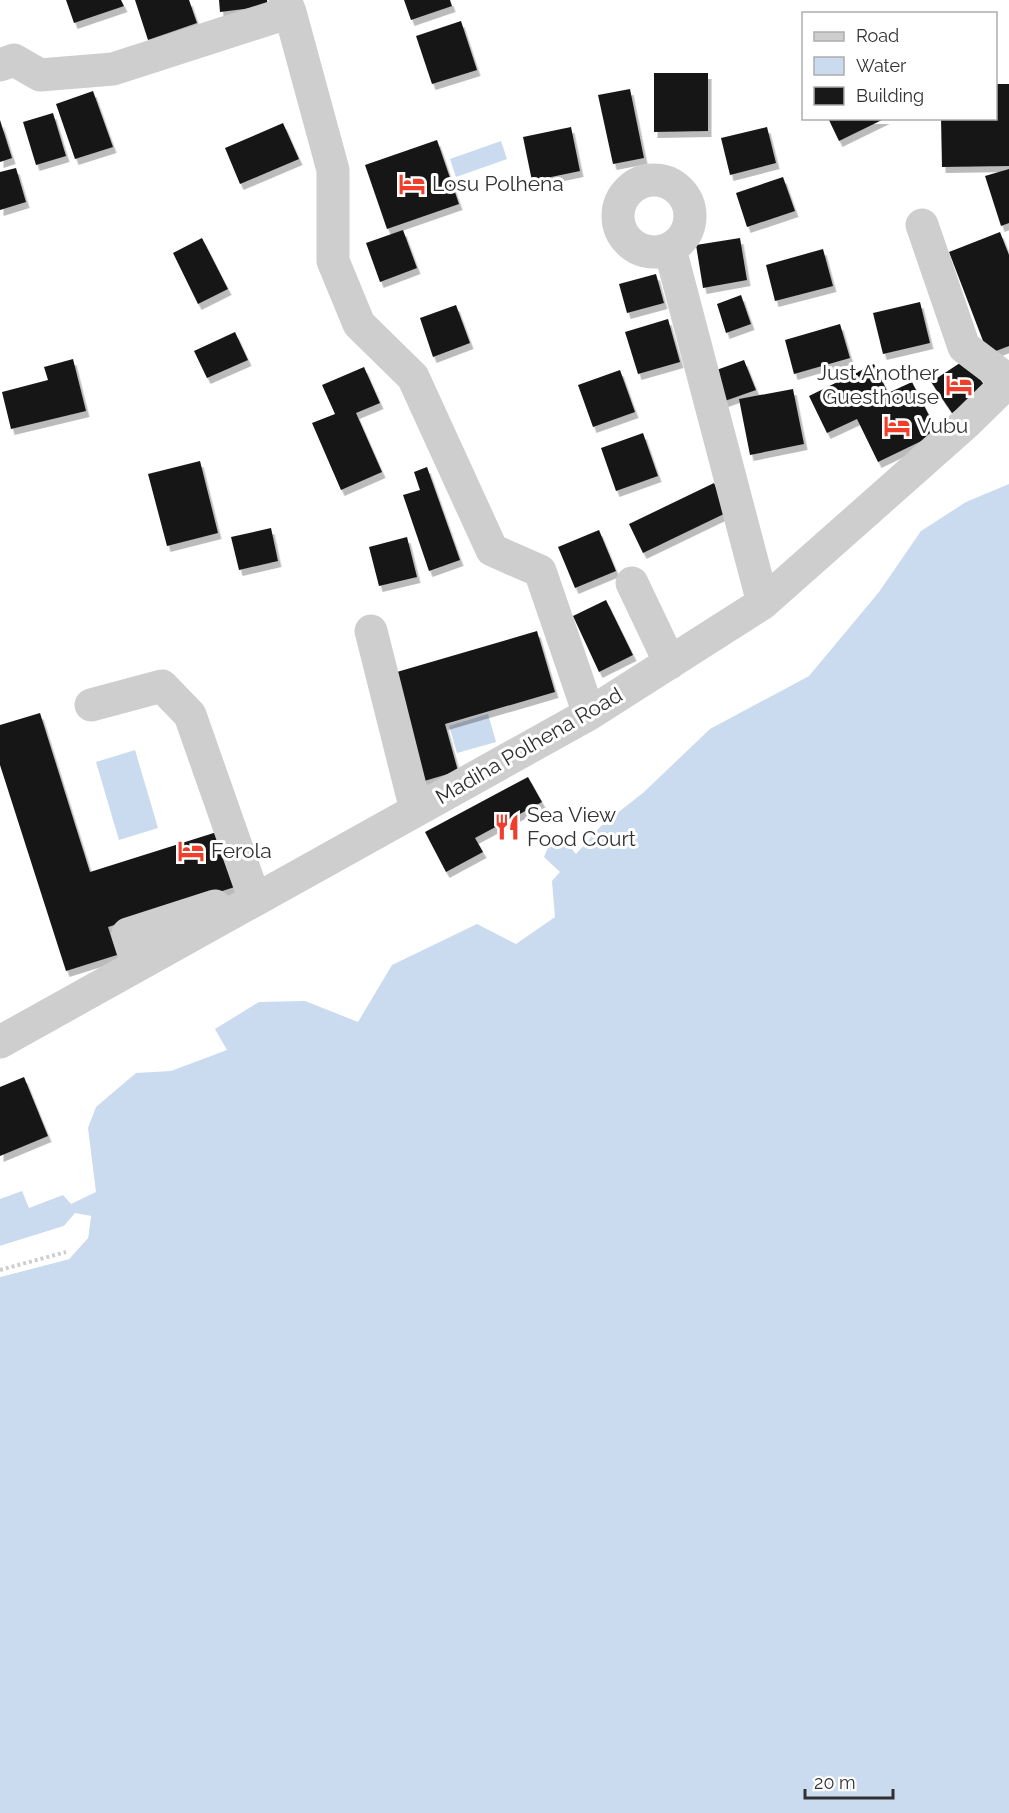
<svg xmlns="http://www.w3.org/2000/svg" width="1009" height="1813" font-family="Raleway,sans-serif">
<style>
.water{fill:#cadaef}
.pier{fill:#fff}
.building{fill:#181818;filter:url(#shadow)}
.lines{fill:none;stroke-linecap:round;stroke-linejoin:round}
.path{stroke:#cecece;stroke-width:4;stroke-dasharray:3 3;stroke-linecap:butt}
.minor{stroke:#cecece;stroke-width:33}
.labels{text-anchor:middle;stroke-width:6;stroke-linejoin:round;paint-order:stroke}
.poi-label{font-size:21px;fill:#313131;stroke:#fff;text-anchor:start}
.street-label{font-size:21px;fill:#313131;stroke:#fff}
</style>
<defs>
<filter id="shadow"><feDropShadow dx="3.5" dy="6" stdDeviation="0" flood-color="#0004"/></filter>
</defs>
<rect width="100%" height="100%" fill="#fff"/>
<path class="water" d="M501,141L507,159L456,177L450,159Z
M1009,484V1813H0V1277L69,1259L88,1238L91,1216L75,1214L64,1226L0,1246V1199L22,1191L29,1208L63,1195L71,1204L96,1192L88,1128L96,1107L136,1073L171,1071L227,1050L215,1029L259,1002L305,1001L358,1022L392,965L477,924L516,944L555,917L552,881L560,872L544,857L550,842L564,840L576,854L601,826L644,792L710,729L809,676L879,592L921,531L966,502Z
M488,714L496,742L457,753L449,726Z
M135,750L158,828L119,840L96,762Z"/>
<path class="pier" d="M75,1213L91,1216L88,1238L69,1259L0,1277V1274L67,1256L85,1237L88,1219L76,1217L65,1229L0,1249V1246L64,1226Z"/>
<path class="building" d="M66,0H121L124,6L74,23Z
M135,0H189L197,23L148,40Z
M219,0H267L268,6L220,12Z
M404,0H450L452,6L411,20Z
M461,21L477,70L432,84L416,36Z
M654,73H708V131L654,132Z
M996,84H1009V166L942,167L941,118H996Z
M630,89L644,158L613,164L598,95Z
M93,91L113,147L75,159L56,104Z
M53,113L66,156L36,165L23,122Z
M828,118H886L839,141Z
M0,120L12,158L0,162Z
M283,123L299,159L240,184L225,148Z
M571,127L580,171L532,181L523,137Z
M767,127L776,163L730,175L721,138Z
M437,140L459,204L387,229L365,165Z
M16,168L26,202L0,210V172Z
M1009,169V223L1001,226L985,176Z
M783,177L795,211L747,227L736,193Z
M403,230L417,268L380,282L366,243Z
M1000,232L1009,255V346L988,354L949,252Z
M202,238L228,289L198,304L173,253Z
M740,238L747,280L703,288L696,245Z
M823,249L833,286L775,301L766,265Z
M656,274L664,303L627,313L619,284Z
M741,295L751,324L726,333L717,304Z
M920,302L930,343L883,354L873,313Z
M456,305L470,343L433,357L420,318Z
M668,319L680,362L638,374L625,332Z
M840,324L850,358L794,374L785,340Z
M235,332L248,360L207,378L194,351Z
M73,359L86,411L11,429L2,392L48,380L44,367Z
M966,359L987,389L952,413L931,382Z
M744,360L756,390L722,402L711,372Z
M874,364L888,393L912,382L938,433L878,462L857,419L827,433L809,396Z
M364,367L380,403L356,413L382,472L341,490L312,423L335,414L322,385Z
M620,370L635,412L593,427L578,385Z
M793,389L804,444L750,455L739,399Z
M643,433L658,476L616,491L601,448Z
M200,461L218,533L167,546L148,474Z
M427,467L460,560L429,571L403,495L420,490L414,472Z
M714,483L728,512L643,553L629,524Z
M271,528L278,561L239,570L231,537Z
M599,530L616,571L575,588L558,547Z
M407,537L417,577L379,586L369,547Z
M606,600L633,655L599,672L573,616Z
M537,631L555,692L445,724L458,771L421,782L390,674Z
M40,713L90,872L220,831L238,886L108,927L117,955L66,971L0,765V725Z
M528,777L542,802L475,838L483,852L446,872L425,832Z
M24,1077L48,1136L0,1156V1087Z"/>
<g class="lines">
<path class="path" d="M0,1270L66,1252"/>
<path class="minor" d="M285,0L290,12L333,170V261L359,324L413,377L492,550L540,571L589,714
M0,65L14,60L40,75L113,69L290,12
M618 216a36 36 0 1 1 72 0a36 36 0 1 1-72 0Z
M922,225L964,347L1009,381
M670,249L763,603
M632,583L670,663
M371,631L416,810
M91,705L162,686L190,715L255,900
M138,965L128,934L215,906
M0,1042L589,714L763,603L965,424L1009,381"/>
</g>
<defs>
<g id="hotel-bare" transform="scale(2.07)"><path d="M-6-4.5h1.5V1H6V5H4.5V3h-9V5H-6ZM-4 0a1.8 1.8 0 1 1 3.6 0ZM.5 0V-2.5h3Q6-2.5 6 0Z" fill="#f13e2a" stroke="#fff" stroke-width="2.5" paint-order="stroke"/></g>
<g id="restaurant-bare" transform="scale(2.07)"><path d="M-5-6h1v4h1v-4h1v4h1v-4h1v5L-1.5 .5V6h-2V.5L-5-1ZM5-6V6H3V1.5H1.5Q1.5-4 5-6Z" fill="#f13e2a" stroke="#fff" stroke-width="2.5" paint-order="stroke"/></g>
</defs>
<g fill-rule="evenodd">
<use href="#hotel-bare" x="412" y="184"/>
<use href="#hotel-bare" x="959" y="385"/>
<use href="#hotel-bare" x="897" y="426"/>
<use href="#restaurant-bare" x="507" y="827"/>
<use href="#hotel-bare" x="191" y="851"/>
</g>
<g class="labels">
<g class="poi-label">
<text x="432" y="191">Losu Polhena</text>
<text x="939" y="380" text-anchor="end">Just Another<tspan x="939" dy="24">Guesthouse</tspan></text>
<text x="917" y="433">Vubu</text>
<text x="527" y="822">Sea View<tspan x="527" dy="24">Food Court</tspan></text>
<text x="211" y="858">Ferola</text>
</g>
<g class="street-label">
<text transform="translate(529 746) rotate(-30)" y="7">Madiha Polhena Road</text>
</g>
</g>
<rect x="802" y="12" width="195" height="108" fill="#ffffff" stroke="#adadad" stroke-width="1.5"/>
<rect x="814" y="32" width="30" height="9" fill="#cecece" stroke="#adadad" stroke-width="1.5"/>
<text x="856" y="42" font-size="18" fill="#313131">Road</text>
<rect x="814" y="57" width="30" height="18" fill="#cadaef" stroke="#adadad" stroke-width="1.5"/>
<text x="856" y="72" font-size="18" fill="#313131">Water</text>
<rect x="814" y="87" width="30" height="18" fill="#181818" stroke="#adadad" stroke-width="1.5"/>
<text x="856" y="102" font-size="18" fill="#313131">Building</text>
<path d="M805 1789v9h88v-9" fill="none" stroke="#313131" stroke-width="3"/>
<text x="814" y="1789" font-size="18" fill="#313131" stroke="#ffffff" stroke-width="4.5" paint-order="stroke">20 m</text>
</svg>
